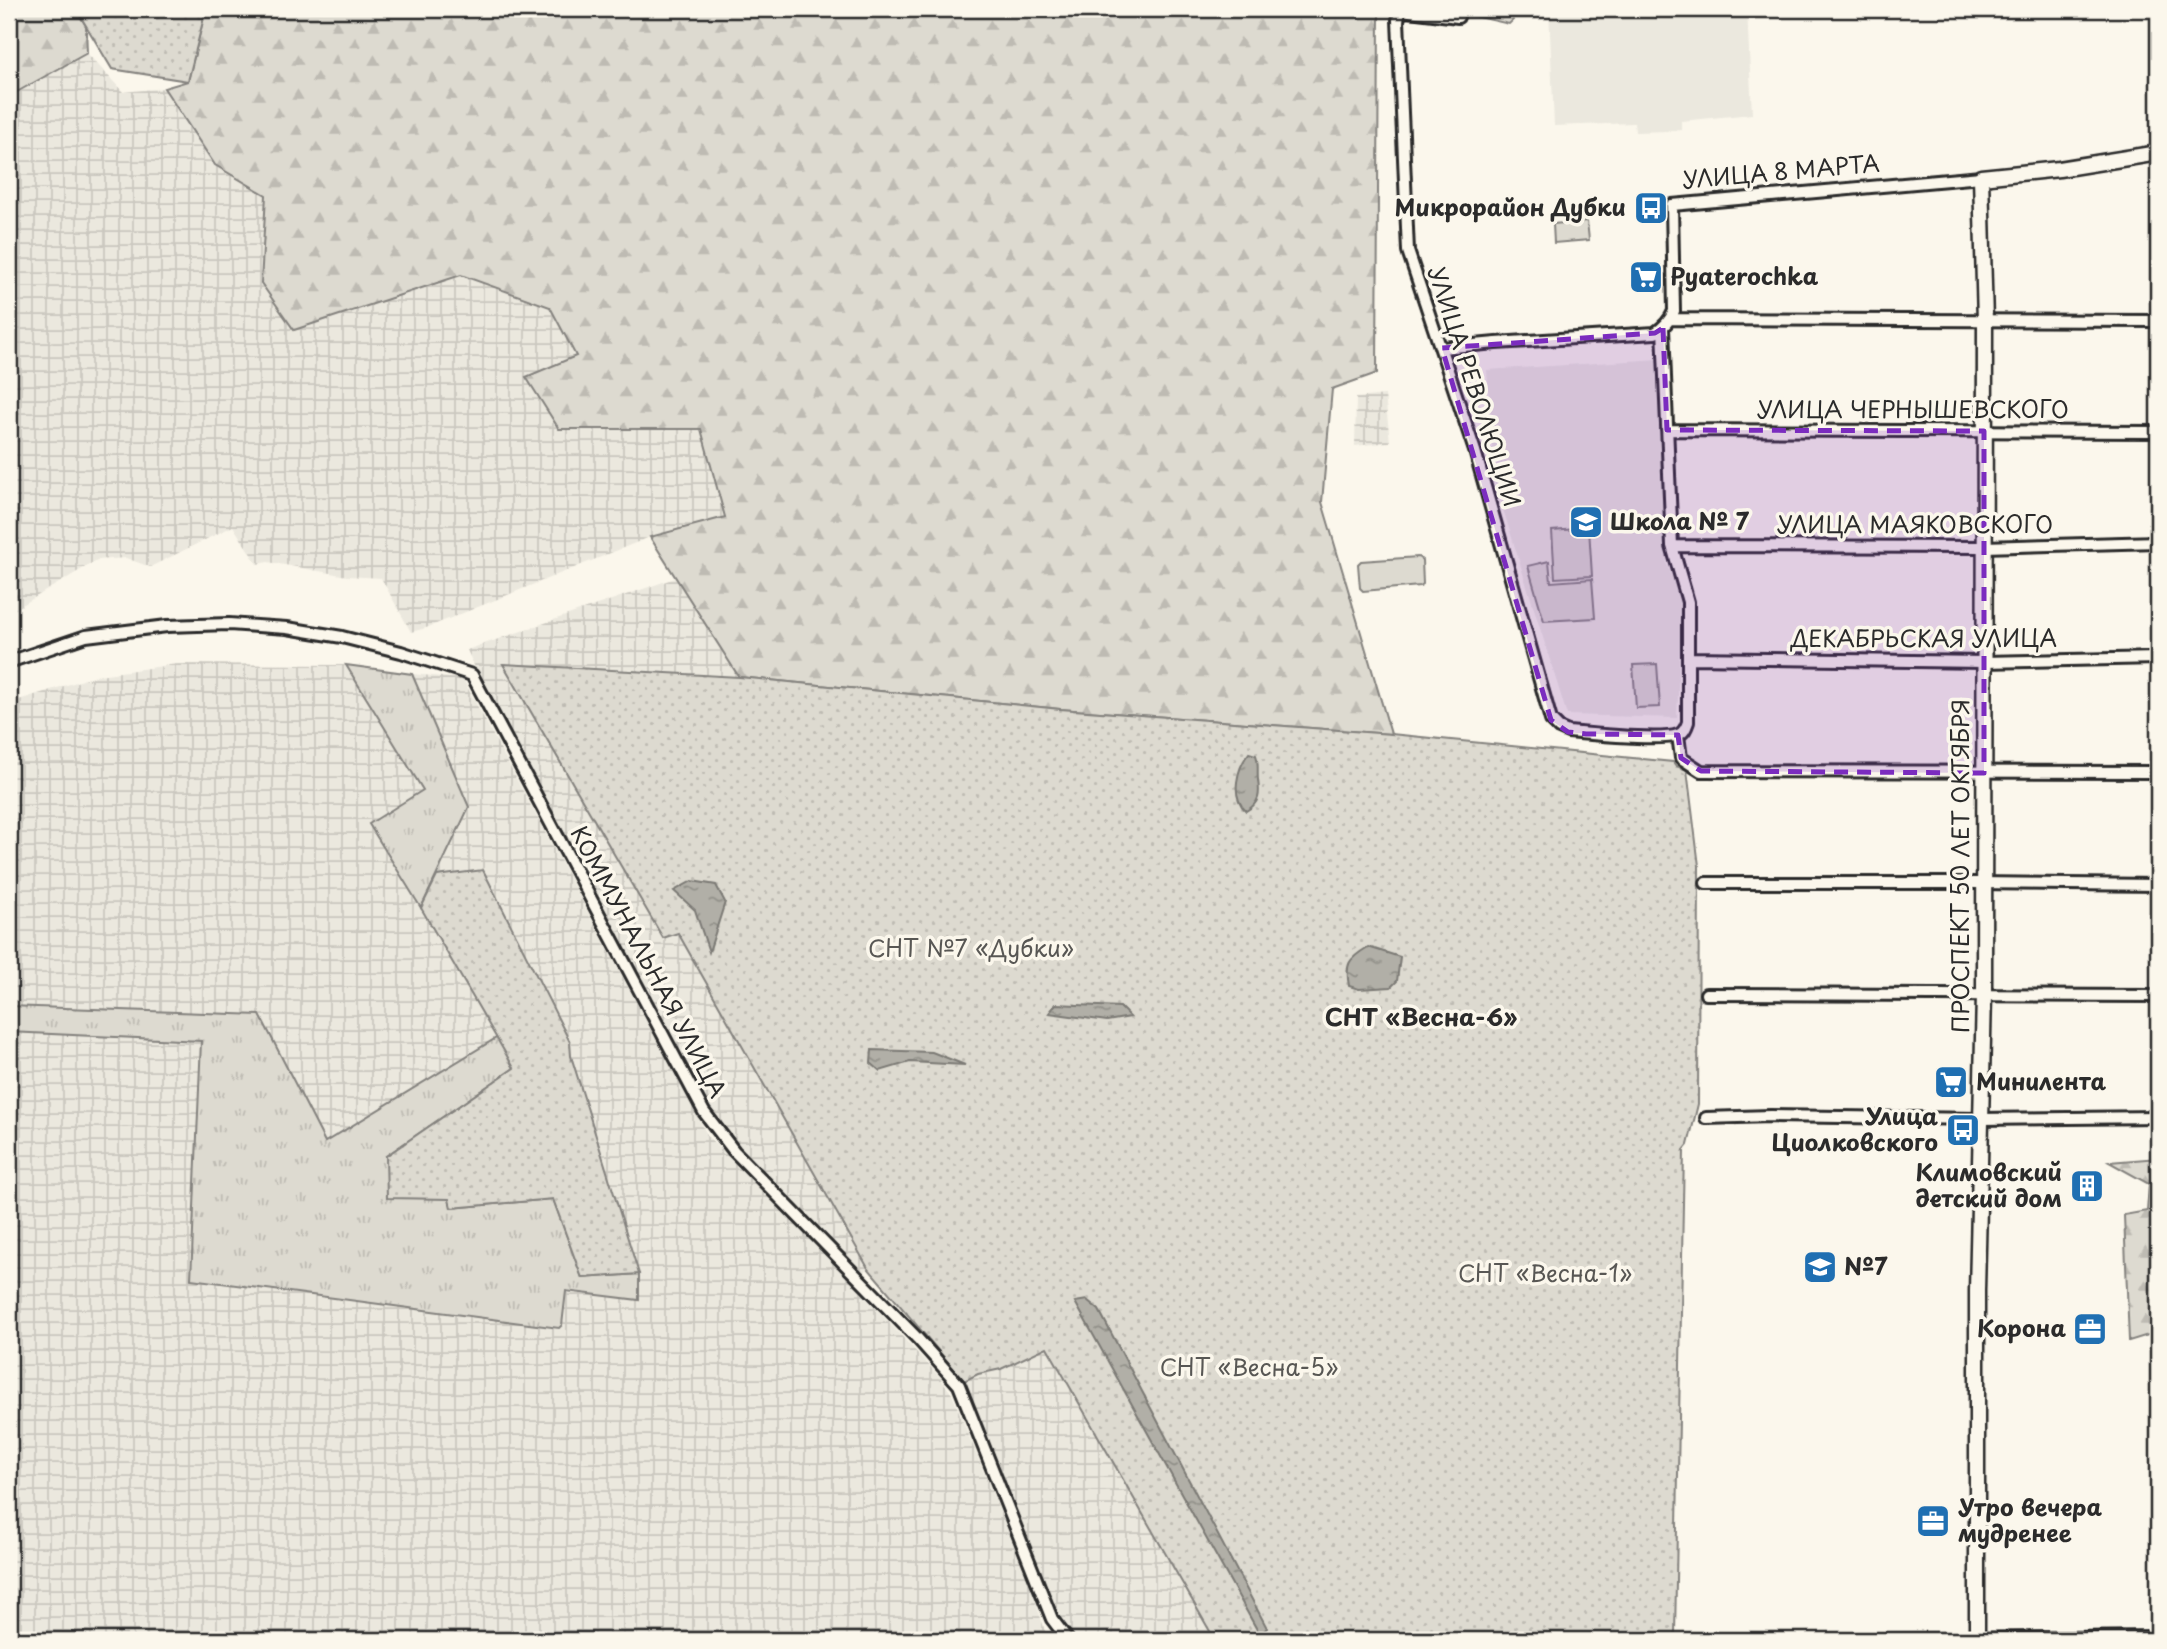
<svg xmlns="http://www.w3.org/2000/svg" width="2167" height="1649" font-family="'Playpen Sans',sans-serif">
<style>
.built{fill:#ebe8de}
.industrial{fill:url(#industrial-grid)}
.grass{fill:url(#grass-tufts);stroke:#84827e;stroke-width:2}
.forest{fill:url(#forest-firs);stroke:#84827e;stroke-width:2}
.park{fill:#dddad0;stroke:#84827e;stroke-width:2}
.garden{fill:url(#garden-dots);stroke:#84827e;stroke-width:2}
.water{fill:url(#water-ripples);stroke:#7b7a75;stroke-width:2}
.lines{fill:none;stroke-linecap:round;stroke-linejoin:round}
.stream{stroke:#7b7a75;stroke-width:2.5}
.minor-casing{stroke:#2b2b2b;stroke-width:16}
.major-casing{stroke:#2b2b2b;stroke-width:19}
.minor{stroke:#fbf7ec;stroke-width:10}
.major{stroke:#fbf7ec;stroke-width:14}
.marked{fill:#7b2cbf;fill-opacity:0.2;stroke:#7b2cbf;stroke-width:5;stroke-dasharray:14 9;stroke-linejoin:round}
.labels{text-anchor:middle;stroke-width:7;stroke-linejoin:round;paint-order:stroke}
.street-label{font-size:23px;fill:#2b2b2b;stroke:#fbf7ec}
.poi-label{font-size:23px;font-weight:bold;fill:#2b2b2b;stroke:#fbf7ec;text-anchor:start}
.park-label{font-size:23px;fill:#585754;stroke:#fbf7ec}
.neighbourhood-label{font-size:24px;font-weight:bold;fill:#2b2b2b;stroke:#fbf7ec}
</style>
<defs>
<pattern id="industrial-grid" width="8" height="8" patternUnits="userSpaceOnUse" patternTransform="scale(1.75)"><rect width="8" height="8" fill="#ebe8de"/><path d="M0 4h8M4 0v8" fill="none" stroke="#cac7bf"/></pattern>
<pattern id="grass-tufts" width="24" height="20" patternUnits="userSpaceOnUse" patternTransform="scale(1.75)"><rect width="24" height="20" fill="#dddad0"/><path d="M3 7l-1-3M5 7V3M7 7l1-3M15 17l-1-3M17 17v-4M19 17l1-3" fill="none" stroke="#bebbb3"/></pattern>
<pattern id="forest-firs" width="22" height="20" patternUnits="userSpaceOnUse" patternTransform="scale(1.75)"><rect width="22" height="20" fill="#dddad0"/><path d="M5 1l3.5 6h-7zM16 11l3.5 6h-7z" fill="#bebbb3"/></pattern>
<pattern id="garden-dots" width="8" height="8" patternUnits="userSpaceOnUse" patternTransform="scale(1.75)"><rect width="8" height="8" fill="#dddad0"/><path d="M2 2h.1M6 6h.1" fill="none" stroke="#bebbb3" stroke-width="1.8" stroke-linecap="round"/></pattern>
<pattern id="water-ripples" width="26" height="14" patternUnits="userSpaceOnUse" patternTransform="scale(1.75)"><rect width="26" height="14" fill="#b1afa7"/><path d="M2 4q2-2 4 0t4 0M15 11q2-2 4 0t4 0" fill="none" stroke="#908f88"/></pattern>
</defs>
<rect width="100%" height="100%" fill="#fbf7ec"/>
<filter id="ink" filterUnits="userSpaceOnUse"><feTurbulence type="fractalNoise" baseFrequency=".0143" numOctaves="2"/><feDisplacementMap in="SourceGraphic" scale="14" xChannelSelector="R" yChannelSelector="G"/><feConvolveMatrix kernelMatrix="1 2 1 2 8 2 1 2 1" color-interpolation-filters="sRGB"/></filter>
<g filter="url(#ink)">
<path class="built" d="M1549,9H1747L1752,114L1681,121V130L1669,131L1635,132L1634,123L1554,126Z
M1659,359L1667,564L1682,601L1677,718L1567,715L1494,480L1487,370Z"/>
<path class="industrial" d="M87,53L123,92L164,88L215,165L266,195L261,283L294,330L461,275L550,307L576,356L527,377L559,429L701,428L725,517L650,537L426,628L411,632L381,578L347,576L268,562L257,564L233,526L150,567L126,558L97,560L9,613V147L15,93Z
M1385,395L1390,442L1355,446L1356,398Z
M675,578L739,677L503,664L663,938L678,933L868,1268L859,1277L725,1135L484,688L467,650Z
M177,664L346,665L424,791L369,824L498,1037L325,1142L260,1016L9,1006V703L99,675Z
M412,674L463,679L709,1138L750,1174L939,1376L952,1394L1032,1590L1048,1640H9V1032L201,1041L191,1279L562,1325L566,1291L639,1300L638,1274L571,1056L570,1042L483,870L437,876L468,807Z
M1047,1347L1215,1640H1077L1061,1622L969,1390L964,1381L978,1374L1001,1369Z"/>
<path class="grass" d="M346,665L412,674L469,807L421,908L369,824L423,790Z
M9,1006L260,1015L325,1142L498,1037L514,1068L386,1156L449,1199L452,1208L553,1199L582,1278L639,1274V1300L566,1291L562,1325L559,1328L191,1279L201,1041L9,1032Z"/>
<path class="forest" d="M9,9H76L86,26L87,53L15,93L9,147Z
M247,9H1379L1377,373L1332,389L1322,502L1391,734L1060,709L739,677L650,537L725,517L701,429H559L526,377L576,356L550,307L461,275L294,330L261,283L266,195L215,165L164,88L188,81L205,13Z
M2158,1158V1332L2129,1341L2124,1215L2147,1211L2149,1184L2109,1162Z"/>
<path class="park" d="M1587,221L1589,240L1554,243L1553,224Z
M1589,528L1592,576L1555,578L1552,531Z
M1418,557L1422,560L1423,584L1420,586L1363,591L1360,588L1358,564L1361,561Z
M1549,561L1551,582L1592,579L1595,618L1544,621L1528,566Z
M1657,664L1660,707L1636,708L1633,665Z"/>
<path class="garden" d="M76,9H247L205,13L188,81L112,69Z
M1444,9H1509L1513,20L1509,24Z
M503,664L739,677L1060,709L1391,734L1673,762L1676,766L1687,770L1699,866L1698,1104L1688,1145L1684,1150L1675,1635L1483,1640H1215L1047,1347L1001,1369L978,1374L964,1381L868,1268L678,933L663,938Z
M483,870L570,1042L571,1056L639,1274L582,1278L553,1199L451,1208L449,1199L387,1198L386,1156L514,1068L421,908L437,876Z"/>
<path class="water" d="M1249,753L1256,755C1259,764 1257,771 1258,780C1260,794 1260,803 1246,811C1230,796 1237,768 1249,753Z
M692,881L716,885L725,902L709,952L695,910L674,891Z
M1368,947L1400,957L1397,981L1391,987L1359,989L1349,986C1345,964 1348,959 1368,947Z
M1056,1004L1120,1007L1130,1017L1107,1021L1049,1013Z
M872,1050L932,1052L965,1065L910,1062L880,1071L871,1063Z
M1087,1300L1099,1310L1267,1628L1260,1635L1075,1302Z"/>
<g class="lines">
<path class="stream" d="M1977,326V427"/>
<g class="minor-casing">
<path id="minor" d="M1453,9L1458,17L1401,10L1398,20L1408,251L1475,451L1551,720L1559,728L1568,732C1589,734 1662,741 1678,735C1684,733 1686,728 1688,722V602L1672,546L1663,328
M1670,319L2158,321
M1442,348L1496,343L1655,333C1664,327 1670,321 1674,311L1672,205L1981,177
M1667,430L2158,432
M1672,546L1984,547L2158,542
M1689,658L1984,662L2158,658
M9,662L86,636L167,626L229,624L287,628L342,637L401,652L472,675L704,1112L734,1151L918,1339L959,1385L1052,1619L1068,1640
M1678,735L1681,758L1701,771L2158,772
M1706,883H1977L2158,885
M1706,994L2158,996
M1706,1118L1770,1116L1981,1119L2158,1117
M1881,1640L2158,1637"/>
</g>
<g class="major-casing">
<path id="major" d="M1977,1640V1291L1984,995L1985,321L1981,177L2059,169L2158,153"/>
</g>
<use href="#minor" class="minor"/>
<use href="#major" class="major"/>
</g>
</g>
<path class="marked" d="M1663,328L1667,430L1984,431V773L1701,771L1681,758L1678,735L1586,734L1568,732L1551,720L1442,348L1655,333Z"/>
<defs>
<g id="bus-square" transform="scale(1.75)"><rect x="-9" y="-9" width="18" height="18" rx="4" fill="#1f6fb2" stroke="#fbf7ec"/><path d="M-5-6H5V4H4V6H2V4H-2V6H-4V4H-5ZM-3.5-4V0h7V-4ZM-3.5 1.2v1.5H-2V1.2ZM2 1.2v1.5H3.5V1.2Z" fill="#fff"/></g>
<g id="supermarket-square" transform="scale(1.75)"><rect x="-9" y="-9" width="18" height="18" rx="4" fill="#1f6fb2" stroke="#fbf7ec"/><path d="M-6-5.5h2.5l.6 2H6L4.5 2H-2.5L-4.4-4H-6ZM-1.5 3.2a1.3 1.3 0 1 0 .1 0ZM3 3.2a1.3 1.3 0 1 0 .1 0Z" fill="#fff"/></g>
<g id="school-square" transform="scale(1.75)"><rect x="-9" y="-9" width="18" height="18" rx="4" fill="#1f6fb2" stroke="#fbf7ec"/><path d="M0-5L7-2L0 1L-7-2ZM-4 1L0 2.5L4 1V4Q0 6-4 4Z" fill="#fff"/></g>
<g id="building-square" transform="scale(1.75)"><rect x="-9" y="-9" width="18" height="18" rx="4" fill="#1f6fb2" stroke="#fbf7ec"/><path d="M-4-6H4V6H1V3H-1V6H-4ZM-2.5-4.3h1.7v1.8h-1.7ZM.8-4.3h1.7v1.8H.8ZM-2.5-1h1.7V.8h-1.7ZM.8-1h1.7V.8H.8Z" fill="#fff"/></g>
<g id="office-square" transform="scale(1.75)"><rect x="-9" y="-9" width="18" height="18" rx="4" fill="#1f6fb2" stroke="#fbf7ec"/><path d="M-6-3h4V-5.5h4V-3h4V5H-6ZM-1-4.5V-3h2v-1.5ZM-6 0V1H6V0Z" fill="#fff"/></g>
</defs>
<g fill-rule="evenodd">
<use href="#bus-square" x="1651" y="208"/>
<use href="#supermarket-square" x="1646" y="277"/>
<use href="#school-square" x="1586" y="522"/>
<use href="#supermarket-square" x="1951" y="1082"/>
<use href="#bus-square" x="1963" y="1130"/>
<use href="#building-square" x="2087" y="1186"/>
<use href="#school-square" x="1820" y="1267"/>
<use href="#office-square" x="2090" y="1329"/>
<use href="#office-square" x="1933" y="1521"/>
</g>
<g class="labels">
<g class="street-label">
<text transform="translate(1781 172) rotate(-5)" y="8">УЛИЦА 8 МАРТА</text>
<text transform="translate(1474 387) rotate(72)" y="8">УЛИЦА РЕВОЛЮЦИИ</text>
<text x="1913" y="418">УЛИЦА ЧЕРНЫШЕВСКОГО</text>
<text x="1915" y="533">УЛИЦА МАЯКОВСКОГО</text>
<text x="1924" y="647">ДЕКАБРЬСКАЯ УЛИЦА</text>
<text transform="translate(1961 866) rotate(-90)" y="8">ПРОСПЕКТ 50 ЛЕТ ОКТЯБРЯ</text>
<text transform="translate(648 962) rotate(62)" y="8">КОММУНАЛЬНАЯ УЛИЦА</text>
</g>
<g class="poi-label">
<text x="1626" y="216" text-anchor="end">Микрорайон Дубки</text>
<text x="1670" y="285">Pyaterochka</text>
<text x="1610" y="530">Школа № 7</text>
<text x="1976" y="1090">Минилента</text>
<text x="1938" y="1125" text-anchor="end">Улица<tspan x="1938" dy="26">Циолковского</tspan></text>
<text x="2062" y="1181" text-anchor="end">Климовский<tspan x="2062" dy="26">детский дом</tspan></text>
<text x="1844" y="1275">№7</text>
<text x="2066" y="1337" text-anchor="end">Корона</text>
<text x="1958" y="1516">Утро вечера<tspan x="1958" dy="26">мудренее</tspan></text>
</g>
<g class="park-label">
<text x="971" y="957">СНТ №7 «Дубки»</text>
<text x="1545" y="1282">СНТ «Весна-1»</text>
<text x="1249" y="1376">СНТ «Весна-5»</text>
</g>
<g class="neighbourhood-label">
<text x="1421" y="1026">СНТ «Весна-6»</text>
</g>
</g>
<rect width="2167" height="1649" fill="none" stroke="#fbf7ec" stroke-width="35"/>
<rect x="18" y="18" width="2132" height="1614" fill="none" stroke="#2b2b2b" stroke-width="2.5" filter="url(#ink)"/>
</svg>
